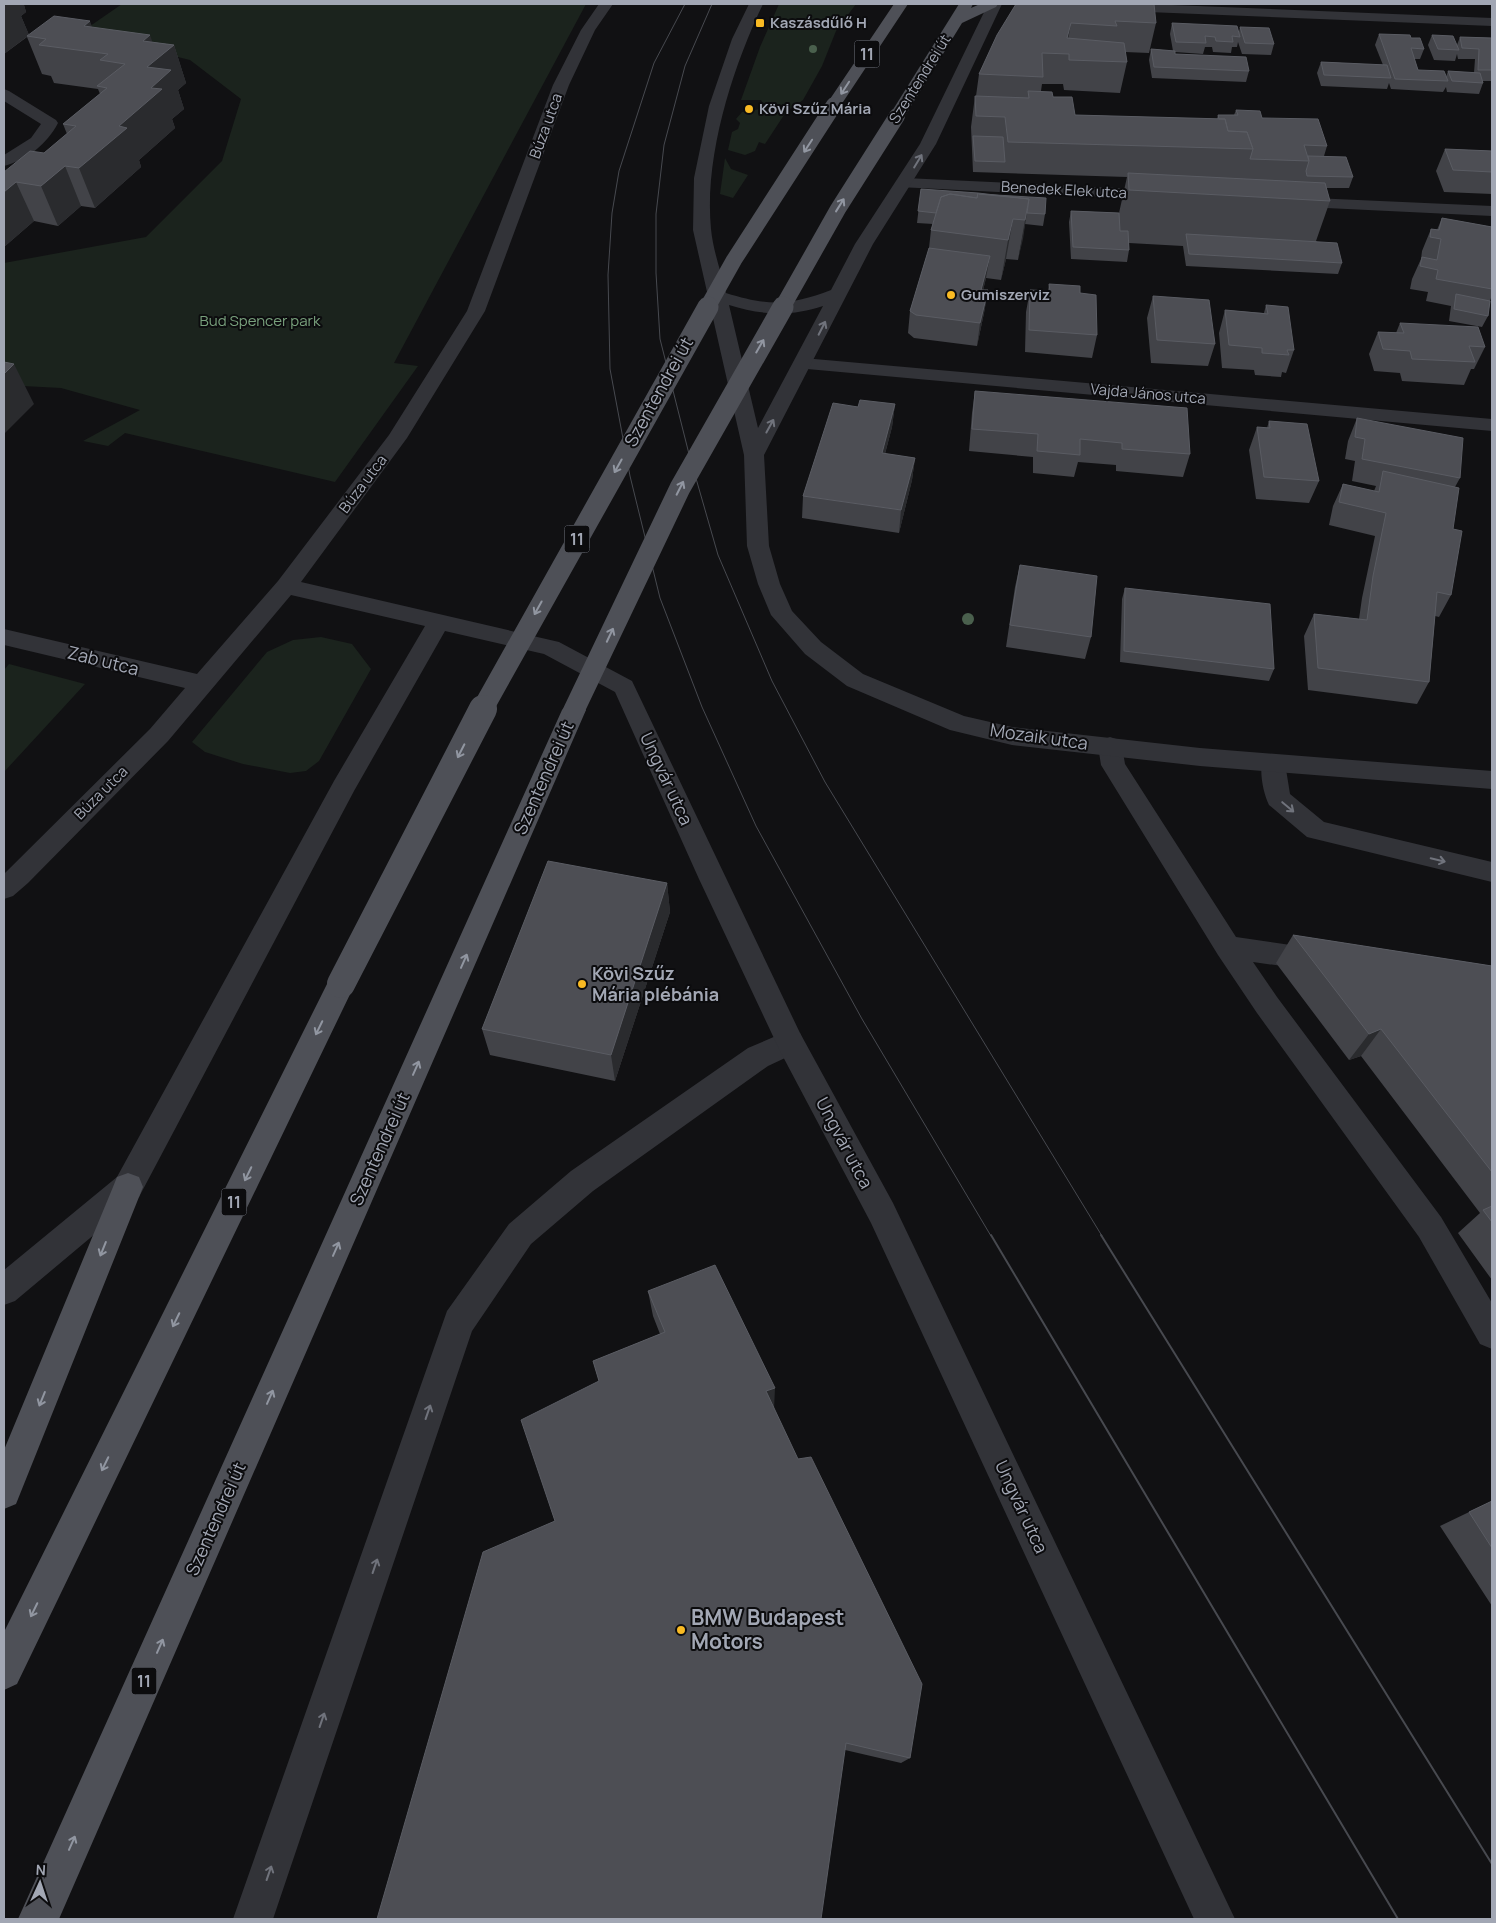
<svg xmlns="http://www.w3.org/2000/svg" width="1496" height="1923" font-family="Manrope,sans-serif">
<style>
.green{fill:#1b231d}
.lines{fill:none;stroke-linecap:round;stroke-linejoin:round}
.service{fill:#323338;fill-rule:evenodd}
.minor{fill:#323338;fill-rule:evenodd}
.tertiary{fill:#323338;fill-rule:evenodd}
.primary{fill:#4e5057;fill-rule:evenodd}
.tram-far1{stroke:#47494f;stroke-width:1}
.tram{stroke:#47494f;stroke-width:2}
.primary-bridge-far2{stroke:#4e5057;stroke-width:16}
.primary-bridge-far1{stroke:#4e5057;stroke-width:21}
.primary-bridge{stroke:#4e5057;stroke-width:28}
.tree{fill:#4a604d}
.wall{fill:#424348}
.shaded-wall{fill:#2a2b2e}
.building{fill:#4d4e54;stroke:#5a5c63}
.oneway{stroke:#9196a1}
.oneway2{stroke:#70737c}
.poi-dot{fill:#f9ba23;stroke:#0c0c0e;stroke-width:2}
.labels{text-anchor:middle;stroke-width:4;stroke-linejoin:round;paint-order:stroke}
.far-poi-label{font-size:15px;font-weight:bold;fill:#a2a7b4;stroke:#0c0c0e;text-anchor:start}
.far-street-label{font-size:15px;fill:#a2a7b4;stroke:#0c0c0e}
.far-park-label{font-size:15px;fill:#78a07c;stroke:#0c0c0e}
.shield{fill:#0c0c0e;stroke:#757882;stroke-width:1}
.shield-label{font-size:16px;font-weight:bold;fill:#a2a7b4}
.street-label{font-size:18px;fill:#a2a7b4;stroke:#0c0c0e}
.poi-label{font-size:18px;font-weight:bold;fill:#a2a7b4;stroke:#0c0c0e;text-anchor:start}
.near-poi-label{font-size:21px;font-weight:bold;fill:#a2a7b4;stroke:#0c0c0e;text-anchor:start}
</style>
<rect width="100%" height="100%" fill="#111113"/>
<path class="green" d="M122,4H586L394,363L418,366L335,482L125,433L108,446L83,441L140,410L61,388L4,385V263L146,237L222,161L241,99L190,60L80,33Z
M779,4H856L836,31L822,66L803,100L786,112L765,144L759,142L755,151L745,155L728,150L732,132L738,129L740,123L736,119L742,112L761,109L764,105L761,100H741L760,47Z
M725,158L731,169L748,175L733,198L720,194Z
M321,637L352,644L371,669L319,761L306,771L290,773L243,764L205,752L192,742L267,652L293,640Z
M9,664L85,684L4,772V670Z"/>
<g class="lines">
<path class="service" d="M1110,737L1119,740L1122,746L1125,764L1236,937L1318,949L1328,952L1332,960L1328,968L1318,971L1253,962L1277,997L1441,1217L1492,1303V1349L1480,1344L1419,1237L1257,1013L1218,955L1101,765L1098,746L1101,740Z
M1273,754L1282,756L1285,763L1290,794L1324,822L1492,862V882L1307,837L1269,805C1263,793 1258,768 1264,756Z
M790,1030L800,1033L804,1042L800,1051L768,1066L593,1191L531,1244L472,1331L273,1919H233L447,1311L509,1224L571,1171L748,1048Z
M128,1173L139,1177L143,1187L139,1197L15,1301L4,1305V1270L117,1177Z"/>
<path class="minor" d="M599,4H613L595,30L569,85L485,311L407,438L301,582L559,642L632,681L800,1033L893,1203L1235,1919H1194L871,1223L780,1051L699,879L615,692L544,654L445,631L354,791L139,1197L128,1201L117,1197L113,1187L117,1177L334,781L425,626L291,595L168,741L28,883L13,896L4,899V874L150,729L185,688L4,645V629L197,674L278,581L389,435L467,311L553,85L581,30Z
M1042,4H1147L1492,18V26L1049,8Z
M4,89L9,91L56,120L58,123C47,144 27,160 4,166V155L31,138L41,124L4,101Z
M905,178L1161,190L1167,191L1169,195L1167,199L1161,200L899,187L897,183L899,179Z
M1291,197L1492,206V216L1285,206L1283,202L1285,198Z
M803,358L1492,419V431L796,368L793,364L796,360Z"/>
<path class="tertiary" d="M749,4H763C732,69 704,157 711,229C713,250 721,272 726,293C767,306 790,306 831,290L855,244L920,144L988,4H1002L936,144L873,244L764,455L769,546L780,584L792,611L821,642L863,674L964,716L1012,727L1200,748L1492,771V789L1200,766L1012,745L950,730L847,686L805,654L771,615L758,584L747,546L744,455L693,230L694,178L709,106L732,39ZM729,305C760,315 791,317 823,306L758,428Z"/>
<path class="primary" d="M894,4H908L839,108H829L826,105Z
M959,4H973L971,8L980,4H998L996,7L962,23L903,119H891L889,116Z
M574,701L582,704L586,710L59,1919H18L562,710L566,704Z
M341,972L351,976L355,984L17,1684L4,1690V1632L331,976Z
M128,1173L139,1177L143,1187L16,1504L4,1509V1450L113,1187L117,1177Z"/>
<path class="tram-far1" d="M685,4L654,63L619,171L612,213L608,275L610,369L630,476L660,598L702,707L756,826L862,1019L991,1236
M712,4L685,66L664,145L656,214V273L660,339L689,454L718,555L772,681L825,782L1102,1236"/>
<path class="tram" d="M991,1235L1398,1919
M1101,1235L1492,1864"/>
<path class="primary-bridge-far2" d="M707,308L734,260L834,105
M782,308L838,209L897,116"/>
<path class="primary-bridge-far1" d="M482,710L708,307
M574,710L680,488L783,307"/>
<path class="primary-bridge" d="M341,984L483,709"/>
</g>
<g class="tree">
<circle cx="813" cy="49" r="4"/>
<circle cx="968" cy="619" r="6"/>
</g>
<path class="wall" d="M4,4H26L24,5L26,12L21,16L29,35L93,28L152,42L174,45L186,83L178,90L184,109L172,119L175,128L139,160L141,167L95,208L81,206L58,226L34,221L4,247V172L44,153L67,134L63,124L100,94L98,89L54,83L51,76L42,74L27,37L4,54Z
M1016,4L1156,23L1149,53L1125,52L1127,62L1120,93L1064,90L1063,84H1042L1041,91L1053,97L1075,115L1217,119L1218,115H1234L1236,110L1262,118L1327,146L1324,156L1353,177L1349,188H1326L1330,201L1316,241L1342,263L1338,274L1186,266L1183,246L1129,243V250L1127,262L1071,259L1069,222L1071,211L1119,213L1127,177L973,172L971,127L975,96H976L979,74Z
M1172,23L1239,32L1240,27L1274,44L1271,55L1242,54L1238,42L1237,47H1232L1231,53L1213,52L1212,47H1205L1203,54L1175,52V54L1249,71L1246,82L1152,78L1149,60L1151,49L1173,51L1170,34Z
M1379,34L1411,38L1424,49L1420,59H1414L1418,70L1446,77L1448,71L1474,73L1475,59H1458L1457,54L1455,61L1434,60L1428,45L1432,35L1457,45L1460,37L1492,38V81H1483V83L1479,94L1447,92L1446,87L1443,92L1391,89L1389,83L1387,89L1321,86L1317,73L1321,62L1383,65L1375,45Z
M1445,149L1492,151V194L1444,192L1436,171Z
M921,189L1045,214L1043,226L1025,224L1018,260L1006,259L1001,280L986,278L983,290H988L984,313L977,346L914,338L908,333L910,311L929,248L931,230L933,224L917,223Z
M1442,218L1492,227V295L1490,301L1488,316L1482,327L1449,321L1451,306L1426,301L1428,292L1410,289L1412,279L1421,259L1422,251L1431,229L1437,230Z
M1049,284L1080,293L1097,335L1092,358L1025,352L1026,312L1030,290L1048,291Z
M1153,296L1215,344L1208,366L1151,363L1147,318Z
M1266,305L1294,350L1286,373L1282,372L1281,377L1255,375L1254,370L1222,368L1219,333L1225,310L1264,313Z
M1400,323L1485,347L1474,369H1471L1464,385L1402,381L1400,373L1374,371L1369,354L1378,332L1396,333Z
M975,391L1190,454L1183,477L1116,471V465L1078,462L1074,477L1033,473V457L969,451L972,413Z
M895,404L892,427L885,454L915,458L912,480L899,533L802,518L803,496L858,407Z
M1357,418L1460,478L1455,487L1453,529L1451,595L1439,617L1435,616L1429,682L1417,704L1308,690L1304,636L1314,614L1359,619L1362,598L1375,536L1329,525L1333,506L1343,484L1374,491L1376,486L1352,481L1355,461L1345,459L1348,441Z
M1269,421L1319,481L1309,503L1256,499L1249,450L1257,427L1267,428Z
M1020,565L1091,637L1085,659L1006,647L1015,587Z
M1125,588L1274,669L1269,681L1120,662L1122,599Z
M667,883L670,912L615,1081L490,1055L482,1029Z
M1293,935L1492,966V1280L1458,1233L1480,1213L1361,1056L1349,1060L1276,963Z
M648,1291L774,1409L910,1758L901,1763L845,1750L599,1381L593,1361L660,1334L653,1316Z
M1492,1501V1606L1440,1526Z"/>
<path class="shaded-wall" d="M4,4H26L24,5L26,12L21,16L29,35L4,54Z
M90,21L102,54L84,26Z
M1071,23L1066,53L1067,38Z
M150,35L158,58L174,45L186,83L178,90L184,109L172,119L175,128L139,160L141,167L95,208L79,168L119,126L151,88L143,41Z
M65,166L81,206L58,226L41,186Z
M16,182L34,221L4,247V192Z
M1029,199L1023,239L1018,260L1025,220Z
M1013,219L1006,259L1001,280L1008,240Z
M990,256L986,278L978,312L981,290Z
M988,290L984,313L977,346L980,323Z
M14,364L34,404L4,434V374Z
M895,404L892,427L879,476L882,453Z
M915,458L912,480L899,533L901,510Z
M667,883L670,912L615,1081L611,1055Z
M1381,1029L1361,1056L1349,1060L1369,1034Z
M775,1388L774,1410L766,1391Z"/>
<path class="building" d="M1016,4H1154L1156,23L1115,21L1117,26L1071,23L1067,38L1124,43L1127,62L1069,60V54L1042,53L1043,77L979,74L997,35Z
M54,16L90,21L84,26L150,35L143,41L174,45L147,67L171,70L151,88L162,89L119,126L127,128L79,168L65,166L41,186L16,182L4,192V172L30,151L44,153L76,126L63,124L107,88L97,86L125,64L100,60L108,54L39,45L46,39L27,36Z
M1172,23L1237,26L1240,37L1232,36L1233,42L1216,41L1215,37L1205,36L1206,43L1176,42Z
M1240,27L1269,28L1274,44L1245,43Z
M1379,34L1410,35L1411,38H1420L1424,49L1411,48L1418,70L1444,71L1448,81L1395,79Z
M1432,35L1453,36L1459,50L1438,49Z
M1460,37L1492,38V70H1478L1479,49L1462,48Z
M1151,49L1175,51V54L1246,57L1249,71L1154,67Z
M1321,62L1387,65L1391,78L1324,75Z
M1448,71L1480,73L1483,83L1452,81Z
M1028,91L1052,92L1053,97H1072L1075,115L1225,119L1228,131L1247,132L1253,149L1008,142L1005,117L976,116L975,96L1029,98Z
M1236,110L1260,111L1262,118L1318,119L1327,146L1304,145L1309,161L1250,159L1253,149L1247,132L1228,131L1225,119H1219L1218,115H1238Z
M973,136L1003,137L1005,162L975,161Z
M1445,149L1492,151V172L1453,170Z
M1308,156L1346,157L1353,177L1307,176L1306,171L1309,161Z
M1128,173L1325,183L1330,201L1129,190Z
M921,189L978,193L977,198L950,194L941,197L936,213L918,211Z
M978,193L1029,199L1025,220L1013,219L1008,240L931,230L941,197L950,194L977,198Z
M979,194L1046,198L1045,214L1027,213L1029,199Z
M1071,211L1119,213L1120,231H1128L1129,250L1073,247Z
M1442,218L1492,227V289L1436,279L1438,270L1420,266L1422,257L1437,260L1441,239L1430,237L1431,229L1439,230Z
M1186,234L1337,243L1342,263L1189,254Z
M929,248L990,256L981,290H988L980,323L916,315L910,311Z
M1049,284L1080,286V293L1096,295L1097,335L1029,330L1030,290L1050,291Z
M1456,294L1490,301L1488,316L1454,309Z
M1153,296L1209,300L1215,344L1157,340Z
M1266,305L1288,307L1294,350H1287L1289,355L1262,353V348L1229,345L1225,310L1268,314Z
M1400,323L1478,327L1485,347L1469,346L1475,362L1412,359L1410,351L1383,349L1378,332L1404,333Z
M4,362L14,364L4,374Z
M975,391L1187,408L1190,454L1122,449V443L1080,439V455L1037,451L1038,434L972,429Z
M860,400L895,404L882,453L915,458L901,510L803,496L833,403L858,407Z
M1357,418L1463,438L1460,478L1362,459L1365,439L1355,437Z
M1269,421L1307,424L1319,481L1264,477L1257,427L1270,428Z
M1383,471L1459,488L1453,529L1462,531L1451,595L1437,592L1429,682L1318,668L1314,614L1367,620L1373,576L1386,513L1339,502L1343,484L1379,492Z
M1020,565L1097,576L1091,637L1010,625Z
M1125,588L1270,604L1274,669L1124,651Z
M548,861L667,883L611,1055L482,1029Z
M1293,935L1492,966V1172L1381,1029L1369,1034Z
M1492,1206V1222L1483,1210Z
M715,1265L775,1388L766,1391L798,1459L811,1457L922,1684L910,1758L846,1743L821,1919H377L483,1552L555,1521L521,1420L599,1381L593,1361L665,1332L648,1291Z
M1492,1501V1548L1469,1512Z"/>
<defs><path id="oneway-shaft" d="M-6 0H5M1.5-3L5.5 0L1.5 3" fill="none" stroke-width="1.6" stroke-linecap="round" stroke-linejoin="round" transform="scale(1.25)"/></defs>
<g class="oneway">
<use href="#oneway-shaft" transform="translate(845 88) rotate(123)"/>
<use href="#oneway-shaft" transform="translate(808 146) rotate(123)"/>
<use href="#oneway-shaft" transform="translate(840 205) rotate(-58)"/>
<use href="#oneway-shaft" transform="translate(760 346) rotate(-60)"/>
<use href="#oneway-shaft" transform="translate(618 466) rotate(119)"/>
<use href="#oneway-shaft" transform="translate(680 488) rotate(-63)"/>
<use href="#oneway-shaft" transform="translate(538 608) rotate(119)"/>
<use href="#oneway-shaft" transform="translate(610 635) rotate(-65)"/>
<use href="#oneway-shaft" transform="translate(461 751) rotate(117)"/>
<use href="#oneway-shaft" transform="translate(464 961) rotate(-66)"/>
<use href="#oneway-shaft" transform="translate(319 1028) rotate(116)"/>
<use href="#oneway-shaft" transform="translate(416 1068) rotate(-66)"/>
<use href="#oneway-shaft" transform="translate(248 1174) rotate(116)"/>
<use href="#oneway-shaft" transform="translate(103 1249) rotate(112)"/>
<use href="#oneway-shaft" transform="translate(336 1249) rotate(-66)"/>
<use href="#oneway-shaft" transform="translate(176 1320) rotate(116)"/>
<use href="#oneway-shaft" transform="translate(270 1397) rotate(-66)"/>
<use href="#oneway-shaft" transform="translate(42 1399) rotate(112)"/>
<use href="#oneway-shaft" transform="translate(105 1464) rotate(116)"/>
<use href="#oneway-shaft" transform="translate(34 1610) rotate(116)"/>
<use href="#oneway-shaft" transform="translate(160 1646) rotate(-66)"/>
<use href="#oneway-shaft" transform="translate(72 1843) rotate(-66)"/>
</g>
<g class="oneway2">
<use href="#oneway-shaft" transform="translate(918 161) rotate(-59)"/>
<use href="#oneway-shaft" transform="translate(822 328) rotate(-63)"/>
<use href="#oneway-shaft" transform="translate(770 426) rotate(-61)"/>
<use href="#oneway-shaft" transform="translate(1288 807) rotate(40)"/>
<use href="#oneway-shaft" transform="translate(1438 860) rotate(13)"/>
<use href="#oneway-shaft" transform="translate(428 1412) rotate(-71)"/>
<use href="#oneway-shaft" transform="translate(375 1566) rotate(-71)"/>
<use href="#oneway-shaft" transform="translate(322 1720) rotate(-71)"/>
<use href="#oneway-shaft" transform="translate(269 1873) rotate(-71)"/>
</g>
<g class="poi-dot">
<rect x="755" y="18" width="10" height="10" rx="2.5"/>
<circle cx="749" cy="109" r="5"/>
<circle cx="951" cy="295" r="5"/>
<circle cx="582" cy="984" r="5"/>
<circle cx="681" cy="1630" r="5"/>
</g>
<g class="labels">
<g class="far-poi-label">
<text x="770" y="28">Kaszásdűlő H</text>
<text x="759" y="114">Kövi Szűz Mária</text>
<text x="961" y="300">Gumiszerviz</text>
</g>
<g class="far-street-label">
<text transform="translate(920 79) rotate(-58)" y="5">Szentendrei út</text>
<text transform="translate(546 126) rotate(-70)" y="5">Búza utca</text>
<text transform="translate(1064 190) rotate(3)" y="5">Benedek Elek utca</text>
<text transform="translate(1148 394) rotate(5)" y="5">Vajda János utca</text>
<text transform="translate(363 484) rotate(-53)" y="5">Búza utca</text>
<text transform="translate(101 793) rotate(-45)" y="5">Búza utca</text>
</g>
<g class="far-park-label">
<text x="260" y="326">Bud Spencer park</text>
</g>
<g class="shield">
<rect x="854.5" y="40.5" width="25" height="27" rx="4"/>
<rect x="564.5" y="525.5" width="25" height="27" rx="4"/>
<rect x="221.5" y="1188.5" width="25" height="27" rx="4"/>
<rect x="131.5" y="1667.5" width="25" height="27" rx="4"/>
</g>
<g class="shield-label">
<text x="867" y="60">11</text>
<text x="577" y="545">11</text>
<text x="234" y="1208">11</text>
<text x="144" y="1687">11</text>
</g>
<g class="street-label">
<text transform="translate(659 392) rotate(-61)" y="6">Szentendrei út</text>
<text transform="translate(103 661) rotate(14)" y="6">Zab utca</text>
<text transform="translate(1039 737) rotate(8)" y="6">Mozaik utca</text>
<text transform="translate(544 778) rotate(-66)" y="6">Szentendrei út</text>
<text transform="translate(666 779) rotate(65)" y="6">Ungvár utca</text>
<text transform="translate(844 1143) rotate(62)" y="6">Ungvár utca</text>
<text transform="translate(380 1149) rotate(-66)" y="6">Szentendrei út</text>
<text transform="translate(1021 1507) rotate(65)" y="6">Ungvár utca</text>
<text transform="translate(216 1519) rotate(-66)" y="6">Szentendrei út</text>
</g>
<g class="poi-label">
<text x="592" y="980">Kövi Szűz<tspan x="592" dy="21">Mária plébánia</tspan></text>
</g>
<g class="near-poi-label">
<text x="691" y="1625">BMW Budapest<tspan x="691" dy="24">Motors</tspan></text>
</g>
</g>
<rect width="1496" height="1923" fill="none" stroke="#a2a7b4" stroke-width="10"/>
<g transform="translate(40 1883) rotate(3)" stroke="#0c0c0e" stroke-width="4" paint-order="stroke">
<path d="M0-4L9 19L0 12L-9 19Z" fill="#a2a7b4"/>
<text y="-8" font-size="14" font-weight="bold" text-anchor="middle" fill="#a2a7b4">N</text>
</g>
</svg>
